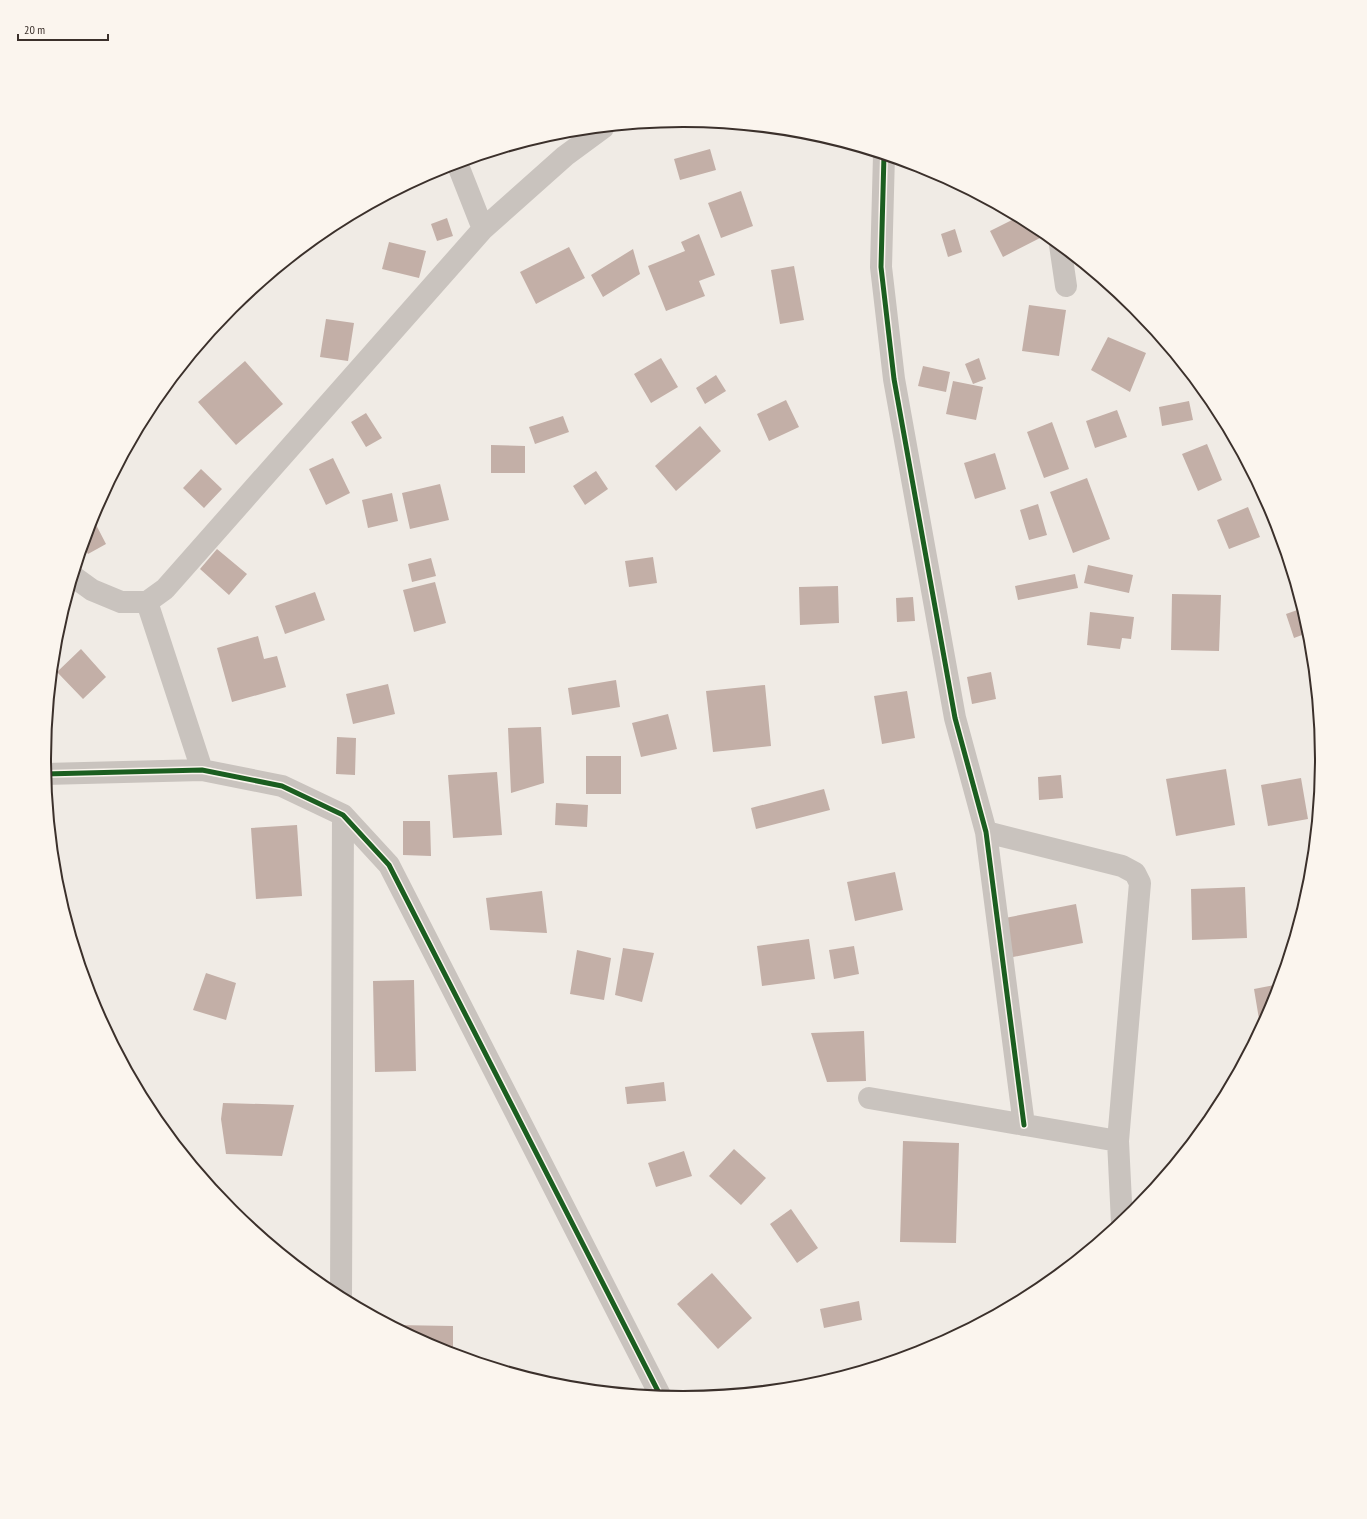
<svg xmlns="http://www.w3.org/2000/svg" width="1367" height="1519" font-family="'PT Sans Narrow',sans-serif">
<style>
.building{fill:#c3afa7}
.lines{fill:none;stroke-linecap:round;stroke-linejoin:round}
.minor{stroke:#c9c3be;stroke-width:22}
.cycleway-casing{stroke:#fbf5ee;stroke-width:8}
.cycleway{stroke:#1b5e20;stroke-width:5}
.rim{fill:none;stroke:#3b302b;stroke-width:2}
</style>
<rect width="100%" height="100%" fill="#f0ebe5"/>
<path class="building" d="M710,149L716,170L680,180L674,159Z
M741,191L753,226L721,238L708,203Z
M1018,217L1033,225L1040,238L1003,257L990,231Z
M447,218L453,236L437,241L431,224Z
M955,229L962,252L948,257L941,234Z
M699,234L715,275L699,281L705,296L666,311L648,266L685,251L681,242Z
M389,242L426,251L419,278L382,269Z
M569,247L585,278L536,304L520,272Z
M633,249L640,274L603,297L591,275Z
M794,266L804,320L780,324L771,270Z
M1029,305L1066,310L1059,356L1022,351Z
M326,319L354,323L348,361L320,357Z
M1108,337L1146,353L1130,392L1091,370Z
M661,358L678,387L651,403L634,374Z
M979,358L986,379L973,384L965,364Z
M245,361L283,404L236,445L198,402Z
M923,366L950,372L946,392L918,386Z
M716,375L726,391L705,404L696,388Z
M953,381L983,387L976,420L946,414Z
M786,400L799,427L769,441L757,414Z
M1189,401L1193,420L1162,426L1159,407Z
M1117,410L1127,437L1095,448L1086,421Z
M366,413L382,438L366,447L351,422Z
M563,416L569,432L535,444L529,427Z
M1052,422L1069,469L1044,478L1027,432Z
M700,426L721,451L676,491L655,466Z
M1207,444L1222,480L1198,491L1182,454Z
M491,445L525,446V473H491Z
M995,453L1006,489L975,499L964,463Z
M333,458L350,493L326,505L309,469Z
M201,469L222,489L204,508L183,488Z
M596,471L608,489L585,505L573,486Z
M1087,478L1110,539L1073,553L1050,492Z
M440,484L449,520L410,529L402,493Z
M392,493L398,521L368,528L362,500Z
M1038,504L1047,535L1029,540L1020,510Z
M1248,507L1260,537L1229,549L1217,520Z
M92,517L106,544L88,554L83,546Z
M217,549L247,574L229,595L200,569Z
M653,557L657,583L629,587L625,561Z
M431,558L436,576L412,582L408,564Z
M1088,565L1133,575L1129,593L1084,583Z
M1075,574L1078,588L1018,600L1015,586Z
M435,582L446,623L414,632L403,590Z
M838,586L839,623L800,625L799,587Z
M315,592L325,620L285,634L275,606Z
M1172,594L1221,595L1219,651L1171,650Z
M913,597L915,621L897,622L896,598Z
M1303,608L1310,632L1294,638L1286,614Z
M1090,612L1134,617L1131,639L1122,638L1120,649L1087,645Z
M258,636L264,659L277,656L286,687L232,702L217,648Z
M81,649L106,677L83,699L57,672Z
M991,672L996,699L972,704L967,677Z
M616,680L620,707L572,715L568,688Z
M388,684L395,714L353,724L346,694Z
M765,685L771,746L713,752L706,691Z
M907,691L915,738L882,744L874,696Z
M668,714L677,749L641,757L632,723Z
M541,727L544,783L511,793L508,728Z
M337,737L356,738L355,775L336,774Z
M586,756H621V794H586Z
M1226,769L1235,825L1176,836L1166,779Z
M497,772L502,835L453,838L448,775Z
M1061,775L1063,798L1039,800L1038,777Z
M1301,778L1308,819L1268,826L1261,785Z
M824,789L830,810L756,829L751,808Z
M556,803L588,805L587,827L555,825Z
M403,821H430L431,856L403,855Z
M297,825L302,896L256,899L251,828Z
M895,872L903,910L855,921L847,882Z
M1245,887L1247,938L1192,940L1191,889Z
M542,891L547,933L490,930L486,898Z
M1076,904L1083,943L1013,957L1005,918Z
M809,939L815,979L762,986L757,946Z
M854,946L859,974L834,979L829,950Z
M623,948L654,953L642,1002L615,995Z
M577,950L611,958L604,1000L570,994Z
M206,973L236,983L226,1020L193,1010Z
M414,980L416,1071L375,1072L373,981Z
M1279,984V987L1274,1004L1267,1018L1259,1019L1254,989Z
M864,1031L866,1081L827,1082L811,1033Z
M664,1082L666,1101L627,1104L625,1087Z
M223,1103L294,1105L282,1156L226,1154L221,1119Z
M903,1141L959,1143L956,1243L900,1242Z
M734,1149L766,1178L741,1205L709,1176Z
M684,1151L692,1176L656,1187L648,1163Z
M791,1209L818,1248L797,1263L770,1224Z
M712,1273L752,1318L718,1349L677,1304Z
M859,1301L862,1320L824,1328L820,1309Z
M396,1325L453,1326V1355L439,1350L396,1328Z"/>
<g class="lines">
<path class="minor" d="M884,155L881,267L894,379L955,718L986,832L1024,1125
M457,163L483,229
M1060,245L1066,286
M74,577L92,590L121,602H147
M202,770L147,602L165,589L483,229L565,156L603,128
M45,774L202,770L282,786L343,815L389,865L661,1397
M986,832L1122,866L1135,873L1140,883L1118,1141L1122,1223
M869,1098L1118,1141
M341,1298L343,815"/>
<g class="cycleway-casing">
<path id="cycleway" d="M884,155L881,267L894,379L955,718L986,832L1024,1125
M45,774L202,770L282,786L343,815L389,865L661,1397"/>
</g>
<use href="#cycleway" class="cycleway"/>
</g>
<path d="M0 0H1367V1519H0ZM51 759a632 632 0 1 1 1264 0a632 632 0 1 1-1264 0Z" fill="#fbf5ee" fill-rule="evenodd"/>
<path class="rim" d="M51 759a632 632 0 1 1 1264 0a632 632 0 1 1-1264 0Z"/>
<path d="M18 34v6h90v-6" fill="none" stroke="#3b302b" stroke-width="2"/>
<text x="24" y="34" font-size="12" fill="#3b302b" stroke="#fbf5ee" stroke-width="3" paint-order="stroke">20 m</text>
</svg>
